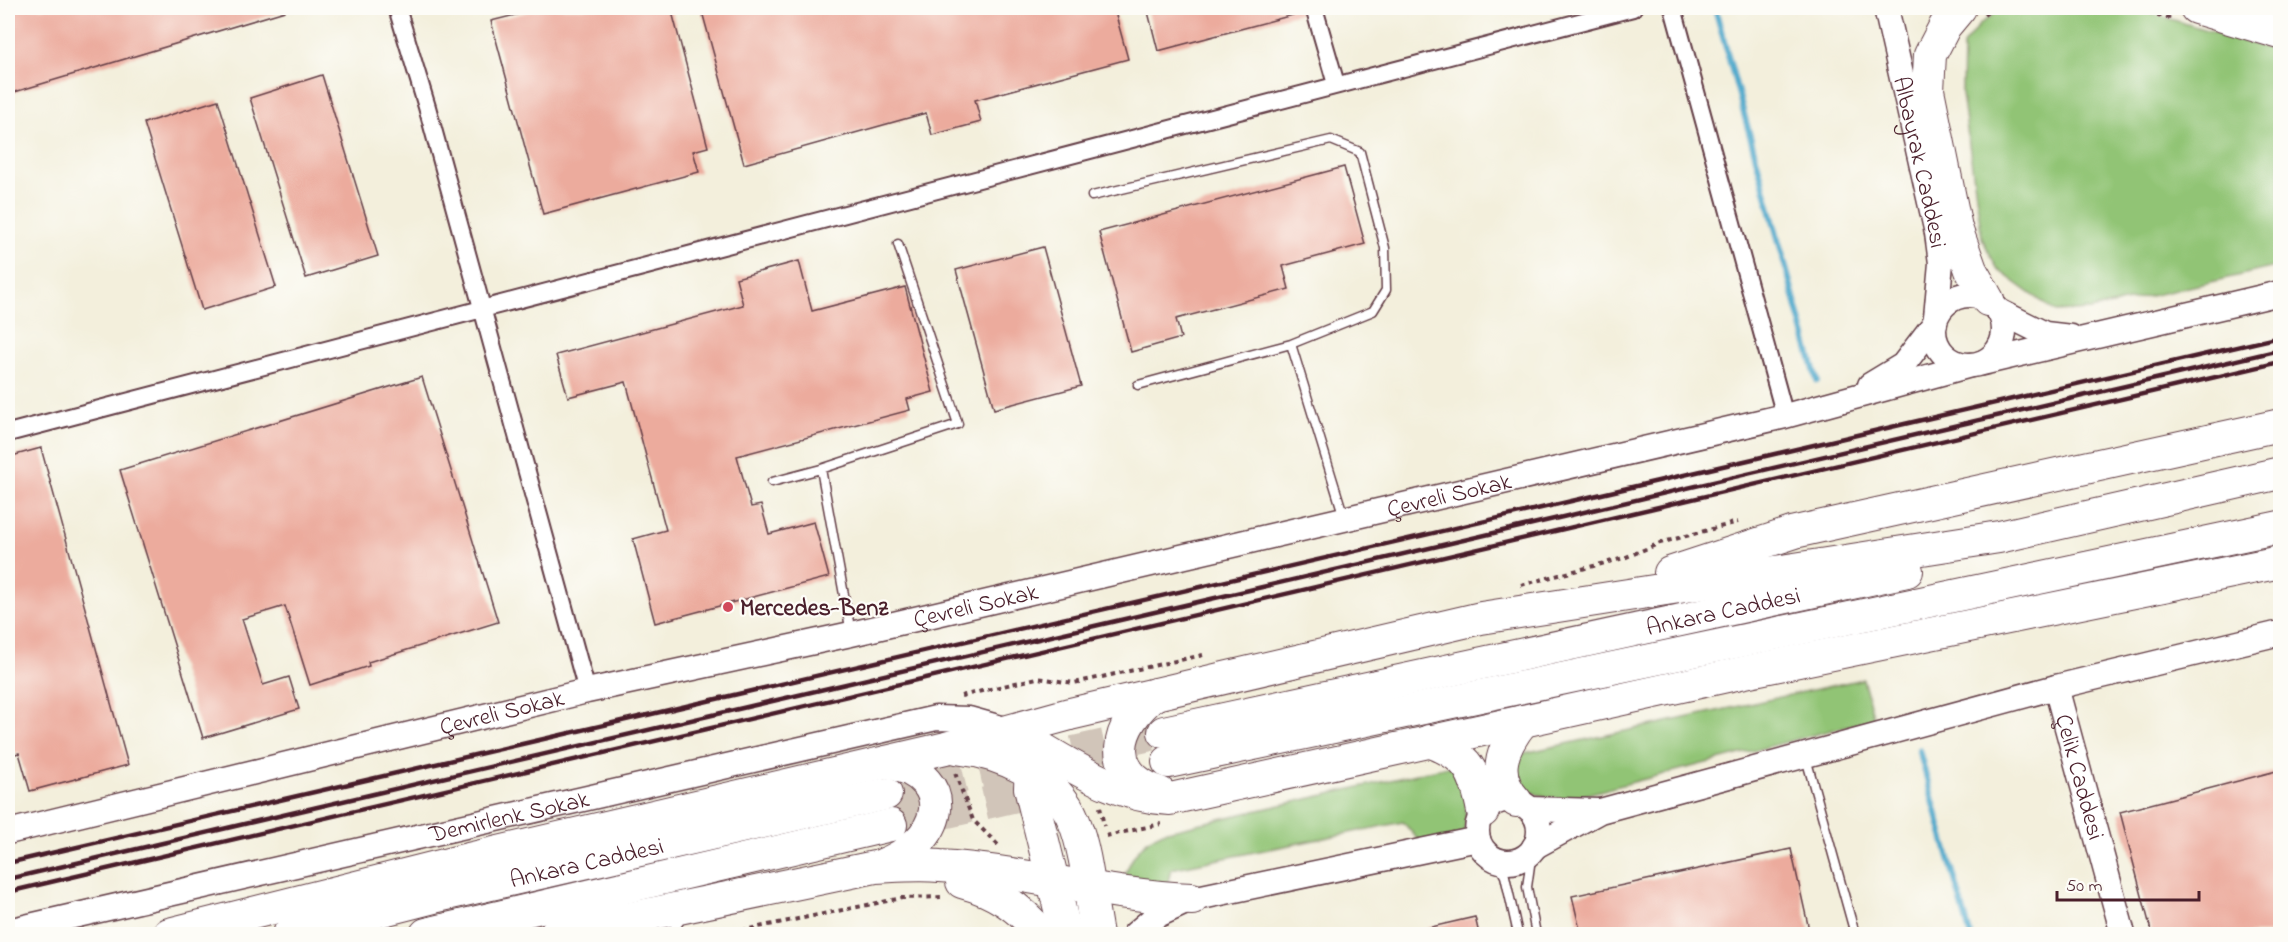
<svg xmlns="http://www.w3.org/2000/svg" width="2288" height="942" font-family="'Indie Flower',sans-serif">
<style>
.green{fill:#91c475;stroke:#6e7250;stroke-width:1.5}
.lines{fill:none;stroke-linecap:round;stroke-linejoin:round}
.stream{stroke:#4ea8cb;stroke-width:6}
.building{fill:#ecab9d}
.highway-tunnel{stroke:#d1c5b9;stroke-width:32;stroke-dasharray:32 16;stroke-linecap:butt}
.lane-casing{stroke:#633e46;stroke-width:11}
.street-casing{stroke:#633e46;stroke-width:20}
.secondary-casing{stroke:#633e46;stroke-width:27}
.highway-casing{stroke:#633e46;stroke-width:34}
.path{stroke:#633e46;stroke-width:4;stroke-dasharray:4.5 4.5;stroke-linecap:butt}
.lane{stroke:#fff;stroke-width:8}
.street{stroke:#fff;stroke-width:16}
.secondary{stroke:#fff;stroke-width:24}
.highway{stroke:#fff;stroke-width:32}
.rail{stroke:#4a1f2b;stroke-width:4.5}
.poi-dot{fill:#d1495b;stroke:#fdfcf7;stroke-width:2}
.labels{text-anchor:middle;stroke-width:4.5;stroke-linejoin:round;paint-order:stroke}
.street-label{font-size:24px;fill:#4a1f2b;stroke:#fdfcf7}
.poi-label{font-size:24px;font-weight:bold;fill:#4a1f2b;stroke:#fdfcf7;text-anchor:start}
</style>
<rect width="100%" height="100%" fill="#fdfcf7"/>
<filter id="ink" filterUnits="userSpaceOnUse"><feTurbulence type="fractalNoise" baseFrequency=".0167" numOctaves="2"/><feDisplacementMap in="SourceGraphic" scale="12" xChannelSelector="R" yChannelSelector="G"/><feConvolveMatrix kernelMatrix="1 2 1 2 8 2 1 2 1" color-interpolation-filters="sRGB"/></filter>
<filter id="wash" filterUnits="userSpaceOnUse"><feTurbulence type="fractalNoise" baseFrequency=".008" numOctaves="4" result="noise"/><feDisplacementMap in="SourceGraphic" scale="24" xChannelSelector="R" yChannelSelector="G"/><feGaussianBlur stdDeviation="1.35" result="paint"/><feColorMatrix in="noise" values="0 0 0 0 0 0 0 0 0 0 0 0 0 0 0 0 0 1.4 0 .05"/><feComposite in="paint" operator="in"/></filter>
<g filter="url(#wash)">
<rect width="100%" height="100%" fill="#f3efdc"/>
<path class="green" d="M2002,8H2134L2280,52V266L2090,310L2056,312L1997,269L1982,238L1962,94L1963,45L1979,25Z
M1863,679L1874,719L1569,799C1539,797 1508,794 1520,754Z
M1451,766L1467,798L1464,836L1420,842L1403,822L1171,869L1166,890L1122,883C1130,859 1139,842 1163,832Z"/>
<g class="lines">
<path class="stream" d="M1715,8L1817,381
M1919,750L1970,934"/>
</g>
<g id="blocks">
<path class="building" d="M8,8H284L285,11L8,94Z
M543,8H671L708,147L693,151L699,172L543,214L491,21Z
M701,8H1114L1128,59L975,100L981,122L932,135L926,113L744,164Z
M1147,8H1303L1304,12L1158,51Z
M322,75L378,256L306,278L250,98Z
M218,100L276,287L202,310L144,123Z
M1344,167L1365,244L1283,266L1289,289L1176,319L1181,338L1131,352L1099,232Z
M1043,247L1081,386L994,409L956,270Z
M799,261L812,311L905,287L933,392L907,399L910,410L737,456L751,507L761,505L769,534L814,522L829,577L655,623L633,539L666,530L626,382L568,397L556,355L743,305L736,278Z
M422,377L498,622L368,662L369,666L310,685L285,606L242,619L263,685L289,677L299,709L203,738L120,470Z
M41,448L128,765L30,791L19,753L8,756V457Z
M2280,770V934H2152L2120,812Z
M1791,849L1810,934H1581L1572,896Z
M1475,917L1479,934H1428L1427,928Z"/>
</g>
</g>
<g filter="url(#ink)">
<use href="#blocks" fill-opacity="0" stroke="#633e46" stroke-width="1.5"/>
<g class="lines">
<path class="highway-tunnel" d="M886,794L1164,732
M891,825L1056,787"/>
<g class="lane-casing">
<path id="lane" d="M1092,196L1331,140L1360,152L1385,248L1386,290L1373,311L1291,344L1138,385
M1291,344L1344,517
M821,469L851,633
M772,482L821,469L958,424L898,244
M1806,758L1855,934
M1532,851L1527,887L1536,934
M1496,860L1505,876L1518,934
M671,934L682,917"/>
</g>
<g class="street-casing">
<path id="street" d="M397,8L427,107L587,691
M1314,8L1336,84
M1673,8L1785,416
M8,433C549,288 1091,148 1633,8"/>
</g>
<g class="secondary-casing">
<g id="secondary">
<path id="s1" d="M1886,8L1937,233L1941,263L1936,317"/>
<circle cx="1969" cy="330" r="35"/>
<path d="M1999,311L2045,334L2071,337"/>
<path d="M1982,363L2280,293"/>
<path d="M1870,385L1903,365L1935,323"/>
<path id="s2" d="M2056,687L2123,934"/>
<circle cx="1508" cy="831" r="31"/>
<path d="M1529,809L1598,811"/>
<path id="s3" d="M8,832L587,691L851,634L1785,416L1971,365"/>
<path d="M1534,847L1600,811L2056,687L2280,633"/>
<path id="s4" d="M8,931L936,718L969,719L1012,731"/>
<path d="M1135,934L1156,916L1192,899L1478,839"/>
</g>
</g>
<g class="highway-casing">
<g id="highway">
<path d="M1960,8L1945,26L1930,55L1928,90L1956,228L1971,270L1988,300"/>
<path d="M2196,8L2280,33"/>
<path d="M1670,573L1795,532L2280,425"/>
<path d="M1155,694C1115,725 1103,773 1160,793"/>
<path d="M1012,731C1064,760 1110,796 1170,799L1750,671L2280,562"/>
<path id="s5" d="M1164,732L1907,571"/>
<path d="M1429,741C1469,756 1475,771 1483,811"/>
<path d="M957,748C1002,753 1056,776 1074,821C1087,853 1090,899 1097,934"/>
<path d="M1031,759L1030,788L1066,934"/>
<path d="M1168,762L2280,527"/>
<path d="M1516,801C1490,774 1503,746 1523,721"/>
<path d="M882,865C941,843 962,779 887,762"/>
<path d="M962,882C996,891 1019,907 1042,934"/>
<path d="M169,934L464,860L946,748L1070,714L1481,618L1999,537L2280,473"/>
<path id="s6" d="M289,934L434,897L886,794"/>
<path d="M426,934L891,825"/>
<path d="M555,934L875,867C897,866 918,864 940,866C1025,871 1107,896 1192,899"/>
</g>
</g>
<path class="path" d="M2131,8L2174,19
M1984,15L1993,8
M1521,585L1624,558L1660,543L1738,522
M961,696L1037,678L1074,683L1203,655
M955,773L973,820L1000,847
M1100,807L1104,826
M1106,836L1161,824
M724,934L902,898L943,897"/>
<use href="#lane" class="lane"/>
<use href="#street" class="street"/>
<use href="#secondary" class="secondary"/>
<use href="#highway" class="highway"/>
<path class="rail" d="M8,863L2280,337
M8,879L2280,350
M8,892L2280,362"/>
</g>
</g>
<circle class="poi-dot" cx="728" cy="607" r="6"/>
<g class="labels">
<g class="street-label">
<text dy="8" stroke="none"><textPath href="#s1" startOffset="158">Albayrak Caddesi</textPath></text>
<text dy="8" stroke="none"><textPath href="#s3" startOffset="1480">Çevreli Sokak</textPath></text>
<text dy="8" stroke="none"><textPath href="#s3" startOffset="994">Çevreli Sokak</textPath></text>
<text dy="8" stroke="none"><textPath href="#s5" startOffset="572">Ankara Caddesi</textPath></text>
<text dy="8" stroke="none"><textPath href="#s3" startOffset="508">Çevreli Sokak</textPath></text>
<text dy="8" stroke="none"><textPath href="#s2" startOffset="93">Çelik Caddesi</textPath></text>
<text dy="8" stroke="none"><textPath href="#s4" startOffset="514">Demirlenk Sokak</textPath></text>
<text dy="8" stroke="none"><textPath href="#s6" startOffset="306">Ankara Caddesi</textPath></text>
</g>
<g class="poi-label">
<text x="740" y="615">Mercedes-Benz</text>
</g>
</g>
<rect width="2288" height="942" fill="none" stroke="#fdfcf7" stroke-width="30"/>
<path d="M2057 891v9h142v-9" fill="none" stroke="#4a1f2b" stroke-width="3"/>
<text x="2066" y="891" font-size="18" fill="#4a1f2b" stroke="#fdfcf7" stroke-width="4.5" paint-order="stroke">50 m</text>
</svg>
